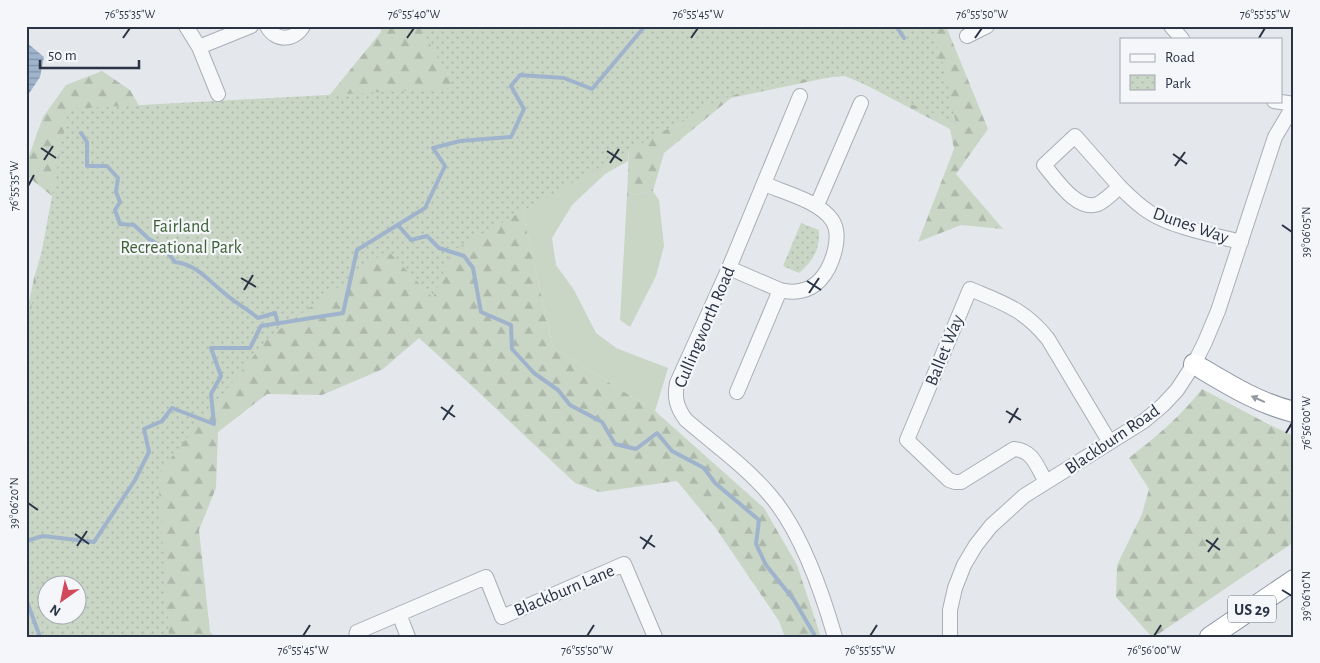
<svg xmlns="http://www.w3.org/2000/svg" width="1320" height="663" font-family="'Alegreya Sans',sans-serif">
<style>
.green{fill:#c9d6c5}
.forest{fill:url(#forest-firs);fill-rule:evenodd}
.park{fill:url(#park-dots);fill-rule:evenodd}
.water{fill:url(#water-rules)}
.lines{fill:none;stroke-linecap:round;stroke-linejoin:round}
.stream{stroke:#9fb4cc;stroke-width:4}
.minor-casing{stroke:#a9aeb7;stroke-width:16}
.highway-casing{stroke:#8b94a3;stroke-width:22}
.minor{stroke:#f7f8fa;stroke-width:14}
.highway{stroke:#fff;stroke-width:20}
.oneway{fill:#959aa2}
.ticks{fill:none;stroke:#2b3445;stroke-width:2}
.labels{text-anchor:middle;stroke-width:4.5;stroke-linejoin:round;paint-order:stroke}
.shield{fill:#f4f6f9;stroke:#676e7b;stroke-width:1}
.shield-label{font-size:16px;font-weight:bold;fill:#2b3445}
.street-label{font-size:18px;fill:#2b3445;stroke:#f4f6f9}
.park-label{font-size:18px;fill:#3f6138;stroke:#f4f6f9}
.neatline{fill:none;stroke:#2b3445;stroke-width:2}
.ticks-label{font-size:12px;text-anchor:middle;fill:#2b3445}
</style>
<defs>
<pattern id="forest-firs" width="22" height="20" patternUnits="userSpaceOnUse" patternTransform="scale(1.25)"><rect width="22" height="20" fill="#c9d6c5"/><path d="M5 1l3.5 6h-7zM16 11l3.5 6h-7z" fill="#adb8ab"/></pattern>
<pattern id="park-dots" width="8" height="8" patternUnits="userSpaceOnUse" patternTransform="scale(1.25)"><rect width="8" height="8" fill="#c9d6c5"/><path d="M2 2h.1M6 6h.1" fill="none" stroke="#adb8ab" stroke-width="1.8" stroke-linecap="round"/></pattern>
<pattern id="water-rules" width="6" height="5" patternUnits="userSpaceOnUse" patternTransform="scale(1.25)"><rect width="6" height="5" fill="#9fb4cc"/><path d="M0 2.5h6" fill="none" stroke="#8293a7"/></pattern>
</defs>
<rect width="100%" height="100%" fill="#e4e7ec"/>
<path class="green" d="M629,147L628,161L605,174L572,205L552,238L556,265L574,290L596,333L616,348L668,368L655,411L553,348L523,214L556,152Z
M653,191L659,200L664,246L656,276L630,327L620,320L627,196Z"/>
<path class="forest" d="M380,26H946L988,129L956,174L1003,229L961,225L918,242L954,149L950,129L845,74L731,98L664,153L653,191L627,196L629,147L556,152L523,214L553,348L655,411L764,508L797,565L821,637H785L779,621L715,527L677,481L599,492L575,483L472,386L419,338L383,369L322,395L267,394L218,432L216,488L199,530L210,632L215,637H26V316L34,278L57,200L26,175V164L43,117L66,85L102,71L130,90L145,116L323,103L381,32ZM48,586H78V616H48Z
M1202,389L1268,424L1294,436V542L1154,637H1152L1116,597L1117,565L1142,514L1149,489L1129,458C1156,437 1181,416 1202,389Z"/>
<path class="park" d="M420,26H934L939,59L942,60L956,123L845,76L796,80L737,94L715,102L452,251L433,298L387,250L362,270L269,337L158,474L169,637H26V337L68,109L454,88ZM48,586H78V616H48Z
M801,223L819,230C820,249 814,260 799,273L783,266Z"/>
<path class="water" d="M26,42L44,57L40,77L26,98Z"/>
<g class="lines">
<path class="stream" d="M896,26L904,38
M81,133L87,142V166H107L118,178L116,192L120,202L115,210L120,224L134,225L149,239L164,248L175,262C197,265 207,279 223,292C234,302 247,309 258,318L275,313L278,324
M398,225L411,240L427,236L439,248L464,256L473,268L481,312L511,325L512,349L534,373L558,390L570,405L602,422L615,444L636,449L657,433L672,451L704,468L715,483L759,520L756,544L766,565L794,600L814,634
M26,541L43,536L94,542L135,480L149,452L144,429L162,421L172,408L214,424L211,394L221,376L211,348H250L261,326L343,313L357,250L425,208L445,166L433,148L460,141L511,137L524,109L511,86L520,75L564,78L592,89L645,26
M26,599L40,637"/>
<g class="minor-casing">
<path id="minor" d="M186,26L199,47L218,94
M267,26C275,42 295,41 303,26
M1171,26L1182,39
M967,36L987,26
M199,47L251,26
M800,96L729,268L677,383C674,398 677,408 686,420C714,444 745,466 769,494C800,529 822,592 835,637
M1274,101L1294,104
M1120,187L1075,136L1044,165C1056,179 1077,212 1098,204C1106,200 1113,192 1120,187C1129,196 1138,205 1149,212C1172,227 1213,235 1241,242
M817,205L861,103
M729,268L780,290C794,294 810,291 820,280C832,267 843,236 832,220C819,201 785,193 765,184
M737,392L780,290
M1046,482C1037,467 1033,450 1014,449L961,482H955L949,480L907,440L970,289C1003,303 1024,309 1048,339L1109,441
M399,614L408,637
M356,637L357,632L486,577L502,617L624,564L655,637
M950,637V610L955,588L964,565L976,545L991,526L1024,496L1144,421L1163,405L1177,390L1194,364L1205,342L1218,311L1275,137L1294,105"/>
</g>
<g class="highway-casing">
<path id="highway" d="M1194,364C1226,383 1257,403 1294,412
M1210,637L1294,580"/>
</g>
<use href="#minor" class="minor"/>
<use href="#highway" class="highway"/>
</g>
<defs><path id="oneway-solid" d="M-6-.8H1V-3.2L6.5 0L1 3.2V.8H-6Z" transform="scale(1.25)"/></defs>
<use class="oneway" href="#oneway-solid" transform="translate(1258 399) rotate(-156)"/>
<path class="ticks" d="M123,38L130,28M407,38L414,28M691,38L698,28M975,38L982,28M1259,38L1265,28M41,148L56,158M607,151L622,161M1173,154L1187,164M44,160L53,146M610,163L619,149M1175,166L1185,152M28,186L34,175M1282,225L1292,232M241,278L256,287M807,281L821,290M244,290L253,275M809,293L819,278M441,407L455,417M1006,411L1021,420M443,420L453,405M1009,423L1018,408M1286,433L1292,423M28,503L38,510M75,534L89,544M640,537L655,547M1206,540L1220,550M77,546L87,531M643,549L652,535M1208,552L1218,538M1282,590L1292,596M303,636L310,625M587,636L594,625M870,636L877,625M1154,636L1161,625"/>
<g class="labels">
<rect class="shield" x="1228" y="595.5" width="48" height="27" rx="4"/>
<g class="shield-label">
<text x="1252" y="615">US 29</text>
</g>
<g class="street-label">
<text transform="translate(1191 225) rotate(19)" y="6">Dunes Way</text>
<text transform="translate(704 327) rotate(-67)" y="6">Cullingworth Road</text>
<text transform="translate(944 350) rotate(-68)" y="6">Ballet Way</text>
<text transform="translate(1112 439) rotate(-34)" y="6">Blackburn Road</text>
<text transform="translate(564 590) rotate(-23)" y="6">Blackburn Lane</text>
</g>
<g class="park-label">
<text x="181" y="232">Fairland<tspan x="181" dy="21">Recreational Park</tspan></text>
</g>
</g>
<rect width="1320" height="663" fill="none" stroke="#f4f6f9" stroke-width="55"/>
<rect x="1120" y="38" width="162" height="65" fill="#f4f6f9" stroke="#a4a8b1"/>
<rect x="1130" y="54" width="25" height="8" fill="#f7f8fa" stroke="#a4a8b1"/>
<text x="1165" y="62" font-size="15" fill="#2b3445">Road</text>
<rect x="1130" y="75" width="25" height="15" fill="url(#park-dots)" stroke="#a4a8b1"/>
<text x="1165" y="88" font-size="15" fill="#2b3445">Park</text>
<g transform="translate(62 600) rotate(213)"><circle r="24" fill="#f4f6f9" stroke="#a4a8b1"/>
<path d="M0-4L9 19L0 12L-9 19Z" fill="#d1495b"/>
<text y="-8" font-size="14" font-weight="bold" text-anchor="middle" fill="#2b3445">N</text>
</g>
<path d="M40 60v8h99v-8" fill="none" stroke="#2b3445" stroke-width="2.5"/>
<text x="48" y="60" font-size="15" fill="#2b3445" stroke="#f4f6f9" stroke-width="4" paint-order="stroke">50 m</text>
<rect x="28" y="28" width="1264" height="608" class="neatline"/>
<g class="ticks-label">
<text x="130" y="18">76°55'35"W</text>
<text x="414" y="18">76°55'40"W</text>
<text x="698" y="18">76°55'45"W</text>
<text x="982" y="18">76°55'50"W</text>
<text x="1265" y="18">76°55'55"W</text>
<text transform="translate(14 186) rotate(-90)" y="4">76°55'35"W</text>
<text transform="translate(1306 232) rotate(-90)" y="4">39°06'05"N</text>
<text transform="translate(1306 423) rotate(-90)" y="4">76°56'00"W</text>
<text transform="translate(14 503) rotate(-90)" y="4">39°06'20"N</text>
<text transform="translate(1306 596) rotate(-90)" y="4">39°06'10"N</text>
<text x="303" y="654">76°55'45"W</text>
<text x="587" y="654">76°55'50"W</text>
<text x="870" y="654">76°55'55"W</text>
<text x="1154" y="654">76°56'00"W</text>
</g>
</svg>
